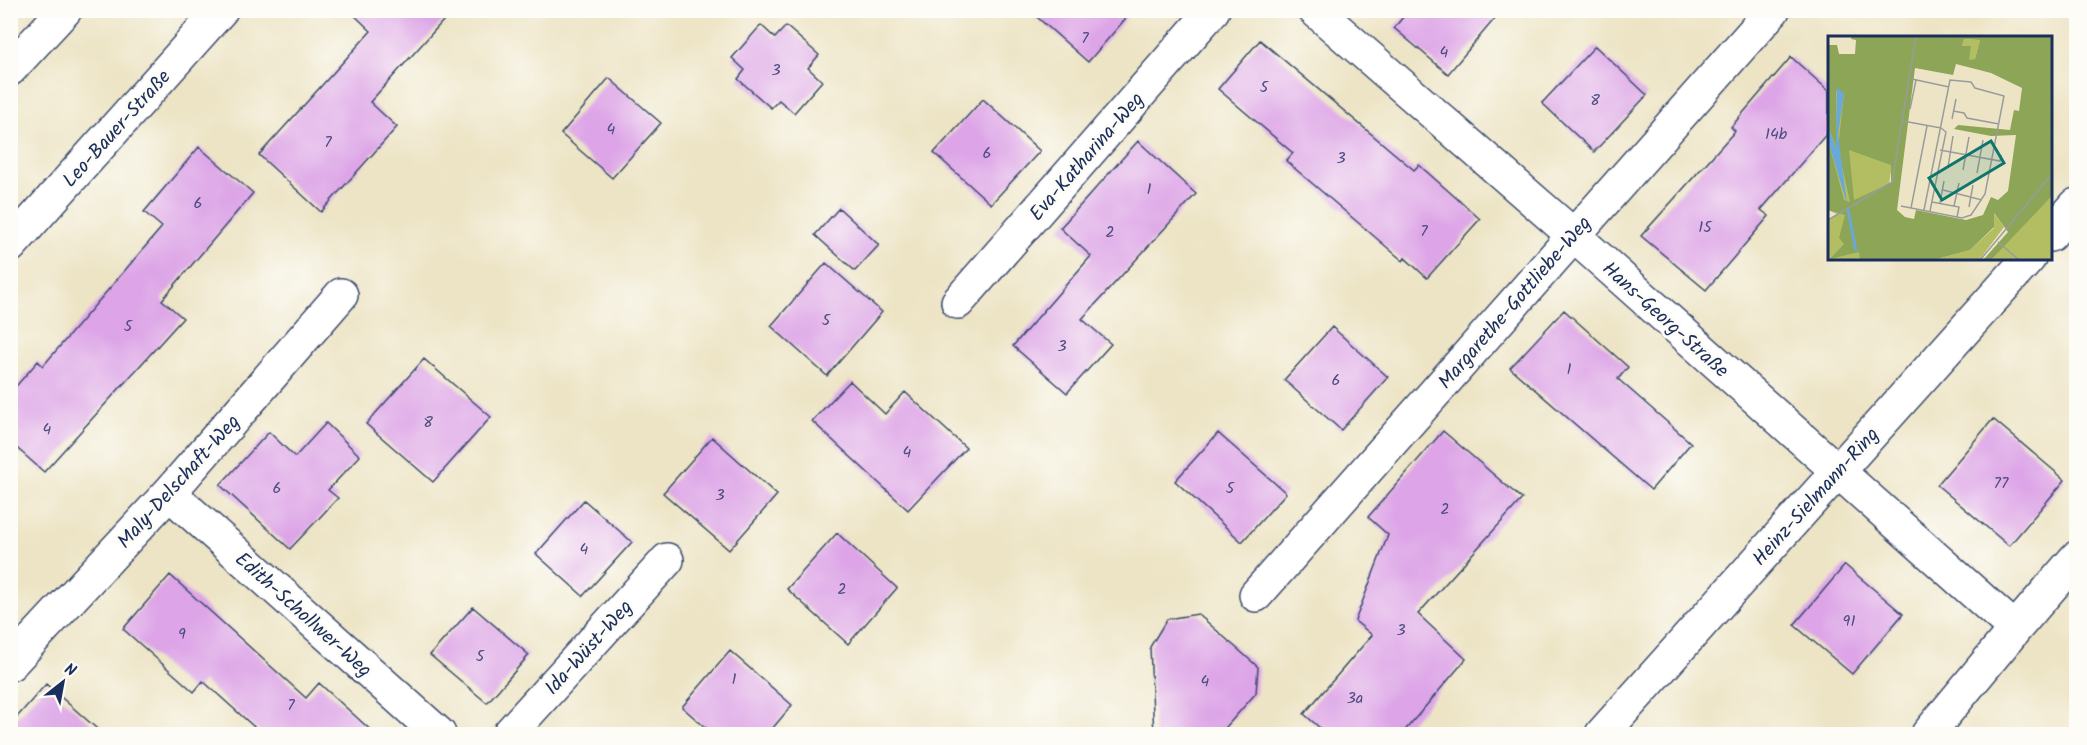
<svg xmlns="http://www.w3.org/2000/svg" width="2087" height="745" font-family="Kalam,sans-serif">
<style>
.building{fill:#dda5e7}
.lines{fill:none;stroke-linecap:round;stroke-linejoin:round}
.minor-casing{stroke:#3a4a6d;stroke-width:36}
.minor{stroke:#fff;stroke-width:33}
.labels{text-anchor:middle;stroke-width:6;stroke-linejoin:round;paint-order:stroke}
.number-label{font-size:16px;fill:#4c4c80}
.street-label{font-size:20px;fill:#1b2f5e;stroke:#fdfcf7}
.inset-river{fill:none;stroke:#68a8db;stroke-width:3}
.inset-road{fill:none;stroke:#999c9c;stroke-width:1.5}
.view{fill:#0f766e;fill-opacity:0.15;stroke:#0f766e;stroke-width:3}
.inset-edge{fill:none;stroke:#1b2f5e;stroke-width:3}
</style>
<rect width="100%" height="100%" fill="#fdfcf7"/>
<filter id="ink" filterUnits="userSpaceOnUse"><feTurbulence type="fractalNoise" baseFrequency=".0167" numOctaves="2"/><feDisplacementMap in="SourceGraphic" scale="12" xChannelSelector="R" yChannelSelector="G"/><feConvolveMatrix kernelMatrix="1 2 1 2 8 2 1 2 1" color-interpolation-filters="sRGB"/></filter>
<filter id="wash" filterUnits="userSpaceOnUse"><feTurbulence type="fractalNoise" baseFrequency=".008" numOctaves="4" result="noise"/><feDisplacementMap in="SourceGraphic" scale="24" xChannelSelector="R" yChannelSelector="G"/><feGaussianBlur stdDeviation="1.35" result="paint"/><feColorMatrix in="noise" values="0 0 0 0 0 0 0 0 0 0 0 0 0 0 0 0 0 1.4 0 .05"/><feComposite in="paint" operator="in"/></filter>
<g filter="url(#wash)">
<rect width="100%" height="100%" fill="#ede4c5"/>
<g id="blocks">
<path class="building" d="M349,10H453L370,102L397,127L321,212L259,155L371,31Z
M1029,10H1133L1088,62Z
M1409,10H1502L1448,74L1394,28Z
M761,25L775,38L786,26L819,55L808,68L822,81L794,113L779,100L771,108L738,79L745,70L732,58Z
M1260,40L1414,170L1419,165L1480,219L1427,278L1405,258L1403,261L1286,161L1293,153L1218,89Z
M1595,46L1647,95L1594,152L1542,103Z
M1791,57L1829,91V131L1761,210L1769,216L1706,290L1641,236L1735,131L1731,127Z
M609,78L661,123L612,178L561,134Z
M983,99L1040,151L991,204L934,153Z
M1138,141L1196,194L1082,319L1111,344L1067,393L1013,346L1091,256L1060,228Z
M199,147L253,193L162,300L183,318L44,472L10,442V393L38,361L43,366L162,227L144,212Z
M839,208L879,245L855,271L815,235Z
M826,263L882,312L827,376L771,326Z
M1564,310L1628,367L1618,379L1691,443L1651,490L1510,368Z
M1332,327L1388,377L1341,430L1284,380Z
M424,359L491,417L433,482L366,424Z
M850,381L885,414L905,392L966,448L908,510L812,421Z
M1993,419L2065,480L2009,546L1937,485Z
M326,423L360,456L328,490L338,498L290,549L220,485L269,432L295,457Z
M1443,431L1522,499L1418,614L1466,659L1401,735H1328L1304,714L1372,635L1355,621L1388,535L1368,517Z
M1218,433L1286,493L1242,542L1175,481Z
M712,437L777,495L729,550L663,493Z
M584,500L632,542L583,596L536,554Z
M837,533L897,588L848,644L787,589Z
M1845,565L1903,614L1852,674L1794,625Z
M170,575L306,698L319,683L376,735H263L203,681L194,692L123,629Z
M473,607L529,655L487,703L430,655Z
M1198,614L1258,667L1256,693L1219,735H1154L1150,647L1167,619Z
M730,651L792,705L767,735H714L682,707Z
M46,684L104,735H10V725Z"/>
</g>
</g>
<g filter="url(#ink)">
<use href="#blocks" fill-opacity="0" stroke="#3a4a6d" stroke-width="1.5"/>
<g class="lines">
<g class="minor-casing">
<path id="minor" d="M1315,10L1573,235L2015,629L2076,558
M10,69L65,10
M2050,235L2076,205
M10,246L221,10
M958,302L1213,10
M169,493L439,734
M1256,595L1773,10
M10,664L169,493L341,295
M509,734L667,560
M1602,734L2029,258
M1928,734L2015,629"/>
</g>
<use href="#minor" class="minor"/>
</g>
</g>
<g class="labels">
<g class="number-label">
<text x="1085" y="43">7</text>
<text x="1444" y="57">4</text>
<text x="776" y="75">3</text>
<text x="1264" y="92">5</text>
<text x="1595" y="105">8</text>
<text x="611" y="134">4</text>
<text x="1776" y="139">14b</text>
<text x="328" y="147">7</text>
<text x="987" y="158">6</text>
<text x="1341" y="163">3</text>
<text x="1149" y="194">1</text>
<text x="198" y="208">6</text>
<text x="1705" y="232">15</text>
<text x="1424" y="236">7</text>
<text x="1110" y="237">2</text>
<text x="826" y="325">5</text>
<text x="128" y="331">5</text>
<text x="1062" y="351">3</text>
<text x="1569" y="374">1</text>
<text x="1336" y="385">6</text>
<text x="428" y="427">8</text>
<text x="47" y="434">4</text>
<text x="907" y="457">4</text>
<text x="2001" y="488">77</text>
<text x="277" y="493">6</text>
<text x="1230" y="493">5</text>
<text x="720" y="500">3</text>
<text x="1445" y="514">2</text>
<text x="584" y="554">4</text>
<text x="842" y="594">2</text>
<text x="1849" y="626">91</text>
<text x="1401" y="635">3</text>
<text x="182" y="639">9</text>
<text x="480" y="661">5</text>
<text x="734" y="684">1</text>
<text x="1205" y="686">4</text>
<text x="1355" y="703">3a</text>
<text x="291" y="710">7</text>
</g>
<g class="street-label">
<text transform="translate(116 128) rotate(-48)" y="7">Leo-Bauer-Straße</text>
<text transform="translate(1086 156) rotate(-49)" y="7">Eva-Katharina-Weg</text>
<text transform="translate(1514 302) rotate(-49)" y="7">Margarethe-Gottliebe-Weg</text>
<text transform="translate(1666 319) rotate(42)" y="7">Hans-Georg-Straße</text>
<text transform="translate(178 481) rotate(-48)" y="7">Maly-Delschaft-Weg</text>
<text transform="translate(1815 496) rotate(-48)" y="7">Heinz-Sielmann-Ring</text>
<text transform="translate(304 614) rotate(42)" y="7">Edith-Schollwer-Weg</text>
<text transform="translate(588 647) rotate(-48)" y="7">Ida-Wüst-Weg</text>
</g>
</g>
<g transform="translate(1828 36)">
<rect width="224" height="224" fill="#ede4c5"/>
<path d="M136,3L152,4L147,23L141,25L134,10ZM0,21L64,129L49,223H0V185L9,178L0,174ZM223,161V223H164L183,201ZM165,176L176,191L152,223H109L142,214L166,192Z" fill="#b2be61"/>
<path d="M24,0H223V161L164,223H156L180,196L166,177V191L142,214L109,223H32L31,216L2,223L16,208L11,202L17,179L0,174V104L16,164L22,166L10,112L16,58L8,55L9,114L0,90V9H9L11,18H27L28,4L23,3ZM136,3L152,4L147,23L141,24L143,10H134ZM128,28L163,37L194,52L191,75L186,74L182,94L130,89L126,93L163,100L188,99L180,155L170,164L163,161L155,179L138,184L88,174L86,183L77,181L69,174L87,32L125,39ZM21,114L63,129V147L26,164Z" fill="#8da557" fill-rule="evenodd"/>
<path d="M9,51L16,58L10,98L19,168L0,104V90L8,113Z" fill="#68a8db"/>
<path class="inset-river" d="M20,173L28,215"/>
<path class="inset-road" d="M84,43L121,51M82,73L88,44M125,75L136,77L139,82L171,88M124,83L128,63M75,85L113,92M112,114L172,125L173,119M120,131L125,100M135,134L141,101M149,137L155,104M115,154L154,164M104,166L131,171L129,181M112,167L116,145M73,170L134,182L143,179L157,158L176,60L147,52L143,46L122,44L96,174M126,170L131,147M141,171L145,149M83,172L99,90M102,175L118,96L113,92M0,184L64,146L88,0M170,206L190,223M153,223L224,138"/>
<path class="view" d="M163,105L176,127L114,164L101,142Z"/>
<rect width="224" height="224" class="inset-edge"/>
</g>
<rect width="2087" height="745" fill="none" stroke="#fdfcf7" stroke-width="36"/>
<g transform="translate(63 682) rotate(31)" stroke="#fdfcf7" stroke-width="4.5" paint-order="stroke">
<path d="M0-4.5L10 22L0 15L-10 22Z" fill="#1b2f5e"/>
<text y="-9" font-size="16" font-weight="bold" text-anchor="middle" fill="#1b2f5e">N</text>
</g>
</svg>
